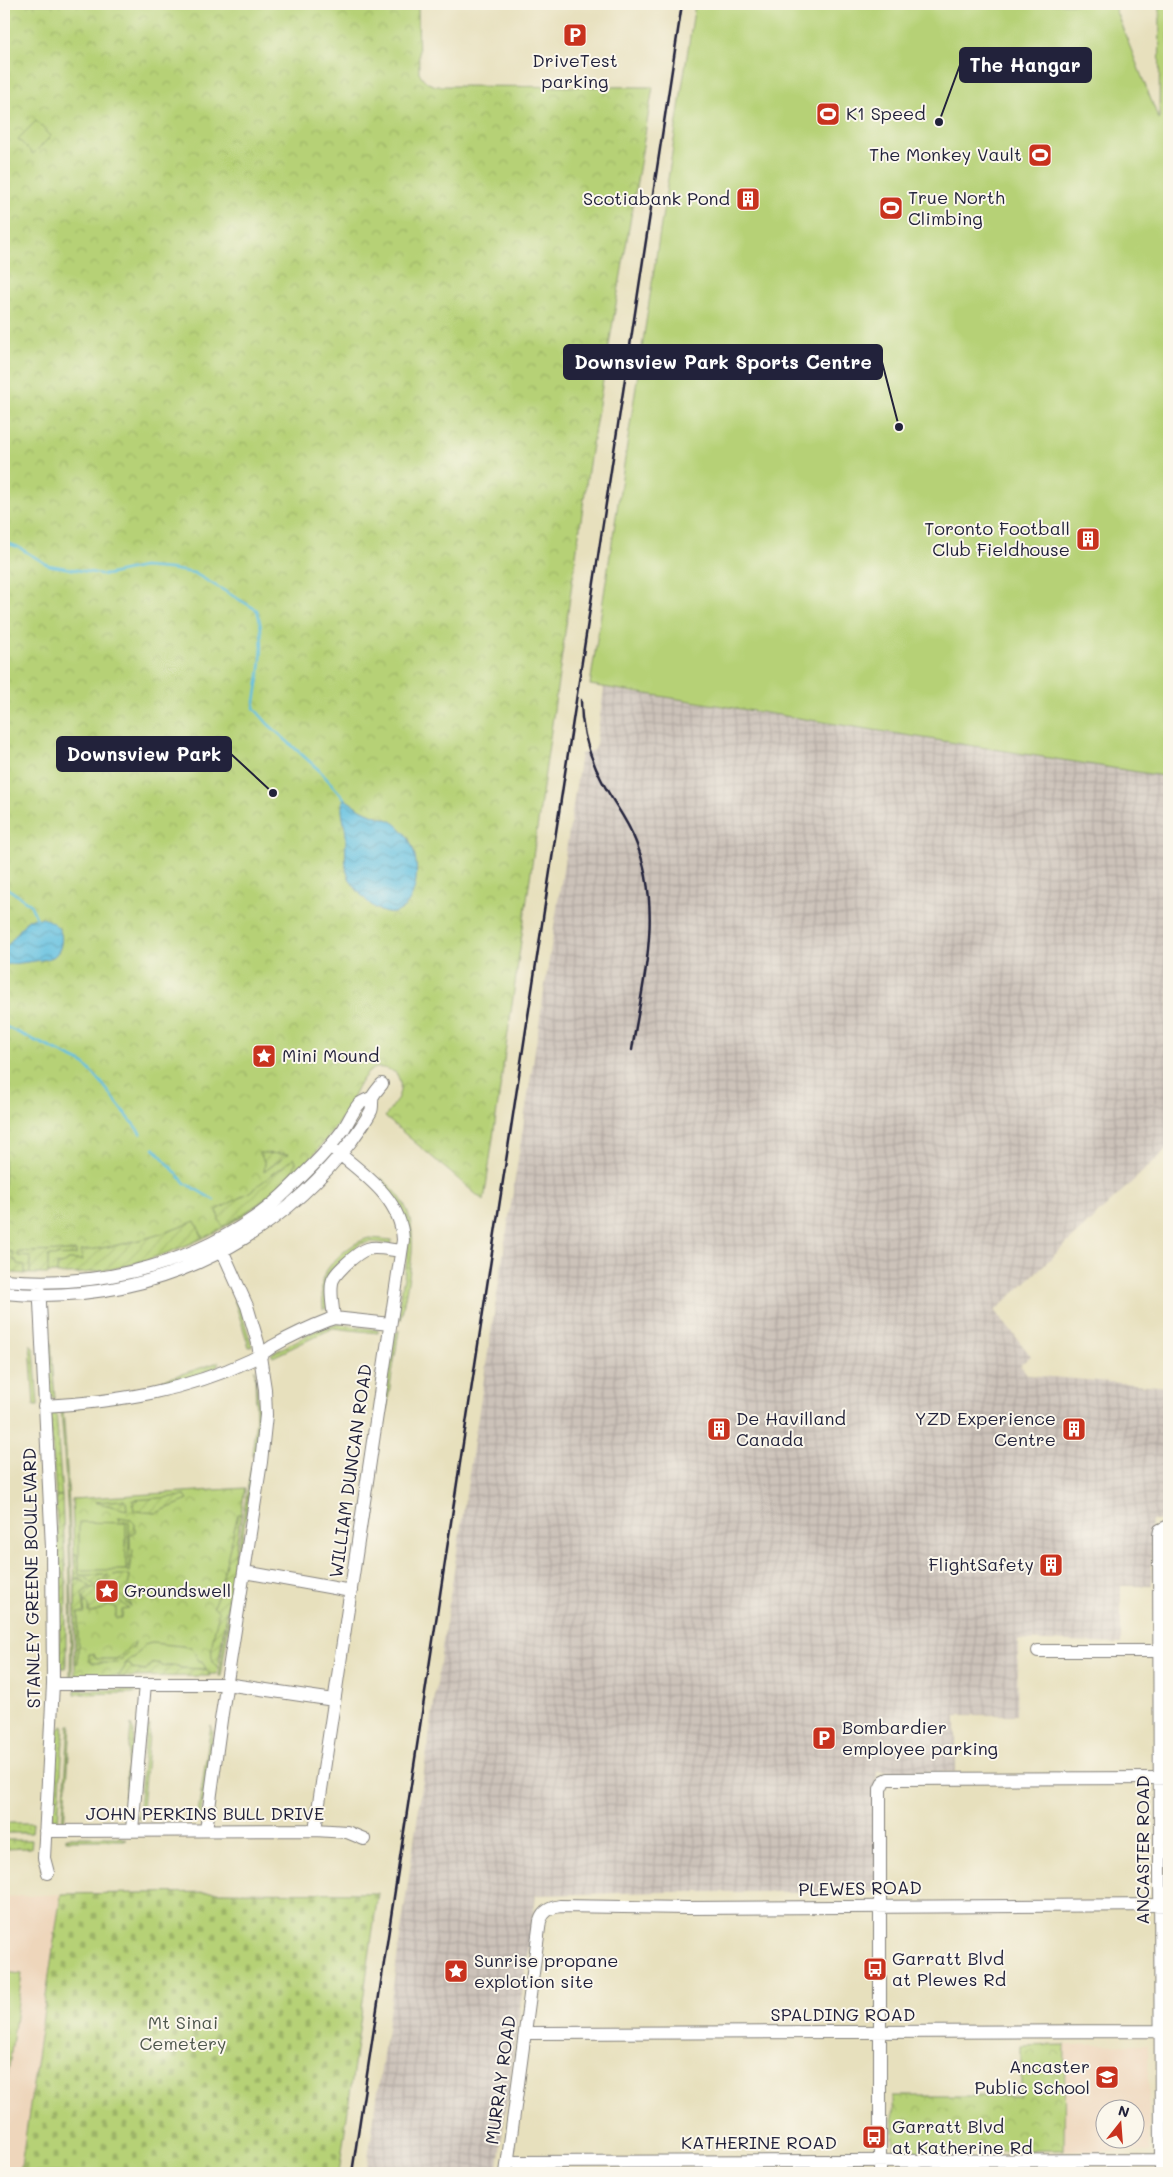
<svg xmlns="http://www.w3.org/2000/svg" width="1173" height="2177" font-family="Mali,sans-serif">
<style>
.built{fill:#eed6bb;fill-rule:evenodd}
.industrial{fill:url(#industrial-grid)}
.grass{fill:url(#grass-dots);stroke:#6c7a58}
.cemetery{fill:url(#cemetery-stones);stroke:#6c7a58}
.park{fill:url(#park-crowns);stroke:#6c7a58}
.garden{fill:url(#garden-furrows);stroke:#6c7a58}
.pitch{fill:#b6d176;stroke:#6c7a58}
.water{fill:url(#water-waves);stroke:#42718e}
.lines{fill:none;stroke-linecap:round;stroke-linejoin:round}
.stream{stroke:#62c0e0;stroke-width:2.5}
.minor-casing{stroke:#84817c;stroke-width:14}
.minor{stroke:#fff;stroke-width:12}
.rail{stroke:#22223b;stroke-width:2.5}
.labels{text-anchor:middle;stroke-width:4;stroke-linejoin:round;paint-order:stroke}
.poi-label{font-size:18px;fill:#22223b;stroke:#fbf7ec;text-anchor:start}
.street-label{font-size:18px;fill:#22223b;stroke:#fbf7ec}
.park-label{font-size:18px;fill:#4e574d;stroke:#fbf7ec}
.leader{fill:none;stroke:#22223b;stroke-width:2}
.callout-dot{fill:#22223b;stroke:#fbf7ec;stroke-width:2}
.callout{fill:#22223b;stroke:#22223b;stroke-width:2}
.callout-label{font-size:19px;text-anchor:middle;font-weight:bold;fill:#fff}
</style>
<defs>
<pattern id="industrial-grid" width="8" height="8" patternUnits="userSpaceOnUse" patternTransform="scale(1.25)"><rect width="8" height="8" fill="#ccc2b9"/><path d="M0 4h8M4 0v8" fill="none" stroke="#afa6a0"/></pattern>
<pattern id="grass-dots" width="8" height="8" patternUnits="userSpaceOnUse" patternTransform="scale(1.25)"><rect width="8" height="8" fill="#b6d176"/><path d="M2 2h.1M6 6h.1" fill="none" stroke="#9cb367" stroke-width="1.8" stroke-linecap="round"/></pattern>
<pattern id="cemetery-stones" width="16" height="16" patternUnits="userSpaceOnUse" patternTransform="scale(1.25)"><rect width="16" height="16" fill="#b6d176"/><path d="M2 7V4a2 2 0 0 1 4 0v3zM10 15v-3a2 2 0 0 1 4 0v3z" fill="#9cb367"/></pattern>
<pattern id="park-crowns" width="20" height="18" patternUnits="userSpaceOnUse" patternTransform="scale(1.25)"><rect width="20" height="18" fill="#b6d176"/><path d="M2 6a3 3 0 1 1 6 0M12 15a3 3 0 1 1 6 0" fill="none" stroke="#9cb367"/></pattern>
<pattern id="garden-furrows" width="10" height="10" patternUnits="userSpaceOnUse" patternTransform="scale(1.25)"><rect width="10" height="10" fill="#b6d176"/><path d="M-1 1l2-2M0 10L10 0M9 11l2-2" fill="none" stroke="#9cb367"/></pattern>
<pattern id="water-waves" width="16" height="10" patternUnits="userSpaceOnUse" patternTransform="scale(1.25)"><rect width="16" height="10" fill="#62c0e0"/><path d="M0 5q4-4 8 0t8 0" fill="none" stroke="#509cb7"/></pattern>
</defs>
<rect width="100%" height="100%" fill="#fbf7ec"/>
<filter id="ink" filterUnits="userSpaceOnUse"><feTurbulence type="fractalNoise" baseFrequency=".02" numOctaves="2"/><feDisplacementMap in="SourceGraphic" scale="10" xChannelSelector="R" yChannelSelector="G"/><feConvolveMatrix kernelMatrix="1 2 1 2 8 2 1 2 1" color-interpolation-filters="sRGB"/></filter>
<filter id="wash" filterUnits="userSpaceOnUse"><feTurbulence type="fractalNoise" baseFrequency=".0096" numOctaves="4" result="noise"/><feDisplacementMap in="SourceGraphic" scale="20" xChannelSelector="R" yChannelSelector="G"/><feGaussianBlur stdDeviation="1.12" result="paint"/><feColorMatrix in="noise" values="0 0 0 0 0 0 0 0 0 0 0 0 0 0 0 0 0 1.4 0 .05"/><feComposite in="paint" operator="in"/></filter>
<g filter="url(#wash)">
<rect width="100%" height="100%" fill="#e7e0bd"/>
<path class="built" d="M61,1894L20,2173H4V1897Z
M1148,2044L1149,2152L1064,2150L1065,2045ZM1106,2110H1136V2140H1106Z"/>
<path class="industrial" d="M604,688L1169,777V1147L995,1311L1031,1356L1020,1365L1028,1375L1169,1387V1520L1151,1521L1152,1586H1121V1644L1018,1640L1017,1715H956V1772L877,1771L876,1892H664L536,1895L497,2173H366L442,1648L581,754L595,750Z"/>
<path class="grass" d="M381,1178C390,1186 399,1194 404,1204C422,1236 406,1286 401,1320L397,1315C402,1283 417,1236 401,1207C396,1198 388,1191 381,1183Z
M370,1238L392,1240L391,1244L371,1242L360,1244L333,1268L328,1275L325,1284L327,1308L323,1309C323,1300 321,1290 322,1281C325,1265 354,1240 370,1238Z
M234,1299L238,1301L252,1346L249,1347Z
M339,1324L378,1330V1333L333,1328L273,1357L271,1354L321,1328Z
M399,1330L384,1425L381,1420L395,1334Z
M51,1343L55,1399L48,1393L49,1347Z
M30,1344L34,1350L38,1406H34Z
M219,1362L217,1367C205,1371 173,1386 163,1380Z
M255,1369L259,1410L256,1453L252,1455L256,1420Z
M56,1410L62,1496H56L50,1418L52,1413Z
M61,1410H63C70,1500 73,1589 72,1679H70C72,1589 68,1500 61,1410Z
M251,1466L253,1470L221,1676H219L223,1646Z
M75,1690H131L137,1693L75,1694Z
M155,1690H214L213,1693L150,1694Z
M64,1725L58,1826L52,1820L58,1730Z
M69,1725H71L64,1826H62Z
M131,1725L134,1732L127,1819H123Z
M150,1725L141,1819H138L146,1729Z
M211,1725L213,1732L200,1819H197Z
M4,1823H33L32,1833H4Z
M66,1837H120L127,1840H66Z
M4,1840H32L31,1848L4,1849Z"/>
<path class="cemetery" d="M219,1892L378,1893L339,2173H20L61,1894Z"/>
<path class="park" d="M4,4H418L419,72C424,81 428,84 437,86L653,87L590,457L484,1201L385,1117C395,1103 407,1090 396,1073C387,1068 377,1064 368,1073C357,1083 352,1102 344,1115C329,1137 312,1158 293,1176C213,1252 112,1280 4,1272Z
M245,1488L217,1674L75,1677V1580L72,1499Z
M1065,2045L1064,2150L894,2152L893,2096H1021V2046Z"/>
<path class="garden" d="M260,1153L288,1154L264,1172L265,1164Z
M294,1158L296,1161L292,1176L261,1202L223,1227L219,1220L217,1210L248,1193Z
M195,1221L203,1238C157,1259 108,1275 57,1274V1265L65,1264L68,1260H82L81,1251C121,1246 158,1237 195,1221Z
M4,1250L13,1252V1260H16L17,1264L25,1265V1274L4,1272Z
M76,1251V1255L48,1256V1274H30V1257L18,1256V1252Z
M56,1496H62L66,1582V1668H60L59,1583Z
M185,1496L188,1500L156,1513L134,1511L133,1500Z
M124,1500L126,1502L127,1510L95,1502Z
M238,1514H241L218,1667C204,1660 217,1625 219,1611L213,1606L219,1592Z
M119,1517L130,1519L135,1524V1532L130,1535V1549L133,1550L130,1572L126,1570L129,1568V1522L119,1520Z
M74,1554H77L79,1575H109L100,1581L99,1586H95L85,1577L75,1578Z
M113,1575H130L127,1594L131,1607L121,1596H108L100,1588Z
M75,1580H81L91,1587L82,1593L85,1613H78V1663H75Z
M93,1588L96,1589L106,1598L118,1599L129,1609L122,1610V1618H116V1607C105,1603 100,1613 89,1613V1606L84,1601V1597Z
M135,1642L134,1646L117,1663H93L89,1661V1654H94L96,1659H117Z
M129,1663L132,1668L146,1670L151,1664L159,1663L162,1666H178L181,1668L206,1669L210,1676L118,1677L125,1667V1664Z"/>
<path class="pitch" d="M695,4H1113L1159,120L1160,4H1169V777L590,685Z
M36,121L51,136L33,154L18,139Z
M79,1522L126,1523V1570H79Z
M152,1643L191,1647L199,1661H202L206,1669L181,1668L178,1666H162L159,1663L151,1664L146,1670L132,1668L129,1663L125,1664L131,1658H134L144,1645Z
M4,1972L22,1974L4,2102Z"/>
<path class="water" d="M344,798C353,805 363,811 374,815C382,818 391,819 398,826C436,858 411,949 364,898C343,875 345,869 346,839C347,825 338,812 344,798Z
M43,918C58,924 65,932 60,948C59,951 56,955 53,957C44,961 16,963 5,965L4,950L28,919Z"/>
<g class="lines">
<path class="stream" d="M4,542L18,547L48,565L106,575L143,567L170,569L194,573L257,610C267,642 259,676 254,708L268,724L319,770L344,798
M4,886L30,904L37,919
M4,1026L83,1063L101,1082L141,1134
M154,1148L185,1183L214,1200"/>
</g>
</g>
<g filter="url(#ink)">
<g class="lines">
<g class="minor-casing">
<path id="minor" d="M4,1280C91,1288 181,1269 254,1218C276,1203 295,1183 313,1165C324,1154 334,1142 343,1130C348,1122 353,1111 359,1104C363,1101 369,1099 373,1097
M39,1282L52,1548L53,1684L44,1858L48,1873
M4,1293C142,1306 267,1250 352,1140C358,1131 366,1121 371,1111C373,1107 371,1101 373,1096C375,1092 379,1088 382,1084
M334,1318C333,1307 330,1294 332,1283C333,1276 340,1270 345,1265C368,1243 371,1247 401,1251
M44,1406C115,1402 186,1391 251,1360C259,1356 266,1351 273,1346C291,1336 310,1327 328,1320L334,1318L390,1324
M244,1572L351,1591
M1038,1651H1169
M53,1684H226L334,1700
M132,1830L145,1684
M206,1830L221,1720L261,1462L266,1415L265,1389L258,1343L247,1306L218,1241
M315,1830L403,1240C401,1196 360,1172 330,1146
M45,1831L315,1830L347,1832L364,1839
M526,2033L1161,2031
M508,2162L1161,2160
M506,2173L540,1921C543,1911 550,1908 560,1906L687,1908L1169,1905
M880,2173V1789L884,1781L888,1779L1169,1778
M1161,2173L1159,1536L1160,1530L1169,1526"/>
</g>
<use href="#minor" class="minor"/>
<path class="rail" d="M581,700C581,728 589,756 602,781C612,801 627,819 635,840C664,908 643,980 632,1050
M352,2173L682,4"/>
</g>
</g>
<defs>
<g id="parking-square" transform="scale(1.25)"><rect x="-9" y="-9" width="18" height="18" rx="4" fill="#c8321e" stroke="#fbf7ec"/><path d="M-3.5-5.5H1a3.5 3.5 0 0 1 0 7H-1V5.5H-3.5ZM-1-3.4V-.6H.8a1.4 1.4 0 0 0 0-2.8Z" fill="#fff"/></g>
<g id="stadium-square" transform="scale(1.25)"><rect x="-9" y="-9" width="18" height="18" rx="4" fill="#c8321e" stroke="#fbf7ec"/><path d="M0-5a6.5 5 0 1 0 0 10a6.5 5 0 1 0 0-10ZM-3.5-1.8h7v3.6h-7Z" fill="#fff"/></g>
<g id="building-square" transform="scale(1.25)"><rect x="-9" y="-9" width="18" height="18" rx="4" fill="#c8321e" stroke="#fbf7ec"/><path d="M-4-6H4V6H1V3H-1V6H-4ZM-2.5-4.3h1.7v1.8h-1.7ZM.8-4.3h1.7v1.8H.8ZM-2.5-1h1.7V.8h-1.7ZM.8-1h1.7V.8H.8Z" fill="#fff"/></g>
<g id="sight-square" transform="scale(1.25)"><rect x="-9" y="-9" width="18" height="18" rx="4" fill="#c8321e" stroke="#fbf7ec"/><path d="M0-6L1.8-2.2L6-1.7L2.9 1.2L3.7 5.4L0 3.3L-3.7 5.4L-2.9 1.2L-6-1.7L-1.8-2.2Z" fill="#fff"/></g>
<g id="bus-square" transform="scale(1.25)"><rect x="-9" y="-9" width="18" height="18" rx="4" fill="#c8321e" stroke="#fbf7ec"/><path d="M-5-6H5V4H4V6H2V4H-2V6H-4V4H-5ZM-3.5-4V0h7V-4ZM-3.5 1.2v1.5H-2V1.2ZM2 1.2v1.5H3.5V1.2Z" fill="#fff"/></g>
<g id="school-square" transform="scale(1.25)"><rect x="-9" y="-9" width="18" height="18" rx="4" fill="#c8321e" stroke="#fbf7ec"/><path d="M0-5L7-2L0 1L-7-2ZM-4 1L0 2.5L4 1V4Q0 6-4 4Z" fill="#fff"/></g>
</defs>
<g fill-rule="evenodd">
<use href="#parking-square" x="575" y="35"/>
<use href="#stadium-square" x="828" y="114"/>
<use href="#stadium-square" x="1040" y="155"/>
<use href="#building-square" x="748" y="199"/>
<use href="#stadium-square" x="891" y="208"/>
<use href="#building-square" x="1088" y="539"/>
<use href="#sight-square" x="264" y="1056"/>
<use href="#building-square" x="719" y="1429"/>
<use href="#building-square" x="1074" y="1429"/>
<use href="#building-square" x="1051" y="1565"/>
<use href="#sight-square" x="107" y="1591"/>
<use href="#parking-square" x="824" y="1738"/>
<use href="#bus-square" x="875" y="1969"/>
<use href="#sight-square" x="456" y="1971"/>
<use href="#school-square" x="1107" y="2077"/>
<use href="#bus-square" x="874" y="2137"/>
</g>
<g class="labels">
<g class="poi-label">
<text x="575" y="67" text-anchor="middle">DriveTest<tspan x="575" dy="21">parking</tspan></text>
<text x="846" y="120">K1 Speed</text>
<text x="1022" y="161" text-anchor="end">The Monkey Vault</text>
<text x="908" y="204">True North<tspan x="908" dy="21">Climbing</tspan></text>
<text x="730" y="205" text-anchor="end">Scotiabank Pond</text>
<text x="1070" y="535" text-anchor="end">Toronto Football<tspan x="1070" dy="21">Club Fieldhouse</tspan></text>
<text x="282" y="1062">Mini Mound</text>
<text x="736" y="1425">De Havilland<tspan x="736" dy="21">Canada</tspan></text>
<text x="1056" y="1425" text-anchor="end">YZD Experience<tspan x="1056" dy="21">Centre</tspan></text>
<text x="1034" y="1571" text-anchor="end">FlightSafety</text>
<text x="124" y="1597">Groundswell</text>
<text x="842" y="1734">Bombardier<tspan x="842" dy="21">employee parking</tspan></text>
<text x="892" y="1965">Garratt Blvd<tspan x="892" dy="21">at Plewes Rd</tspan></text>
<text x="474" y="1967">Sunrise propane<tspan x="474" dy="21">explotion site</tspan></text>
<text x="1090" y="2073" text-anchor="end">Ancaster<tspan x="1090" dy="21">Public School</tspan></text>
<text x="892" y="2133">Garratt Blvd<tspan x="892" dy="21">at Katherine Rd</tspan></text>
</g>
<g class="street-label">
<text transform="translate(351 1471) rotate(-82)" y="6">WILLIAM DUNCAN ROAD</text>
<text transform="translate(32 1578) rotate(-91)" y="6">STANLEY GREENE BOULEVARD</text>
<text x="205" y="1820">JOHN PERKINS BULL DRIVE</text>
<text transform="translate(1143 1850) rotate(-90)" y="6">ANCASTER ROAD</text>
<text transform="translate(860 1889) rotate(-1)" y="6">PLEWES ROAD</text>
<text x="843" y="2021">SPALDING ROAD</text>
<text transform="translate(501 2080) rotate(-82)" y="6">MURRAY ROAD</text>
<text x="759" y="2149">KATHERINE ROAD</text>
</g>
<g class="park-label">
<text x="183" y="2029">Mt Sinai<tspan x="183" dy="21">Cemetery</tspan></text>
</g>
</g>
<path class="leader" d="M939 122L960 65M899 427L882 362M273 793L231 754"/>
<g class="callout-dot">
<circle cx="939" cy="122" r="5"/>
<circle cx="899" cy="427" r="5"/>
<circle cx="273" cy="793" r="5"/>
</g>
<g class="callout">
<rect x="960" y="48" width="131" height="34" rx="5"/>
<rect x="564" y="345" width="318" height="34" rx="5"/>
<rect x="57" y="737" width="174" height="34" rx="5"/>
</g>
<g class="callout-label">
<text x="1025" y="72">The Hangar</text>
<text x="723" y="369">Downsview Park Sports Centre</text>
<text x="144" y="761">Downsview Park</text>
</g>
<rect width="1173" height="2177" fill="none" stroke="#fbf7ec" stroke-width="20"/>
<g transform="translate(1120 2124) rotate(17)"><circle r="24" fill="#fbf7ec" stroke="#a4a2a5"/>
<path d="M0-4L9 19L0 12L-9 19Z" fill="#c8321e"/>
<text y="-8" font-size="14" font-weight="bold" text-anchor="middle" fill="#22223b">N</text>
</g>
</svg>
